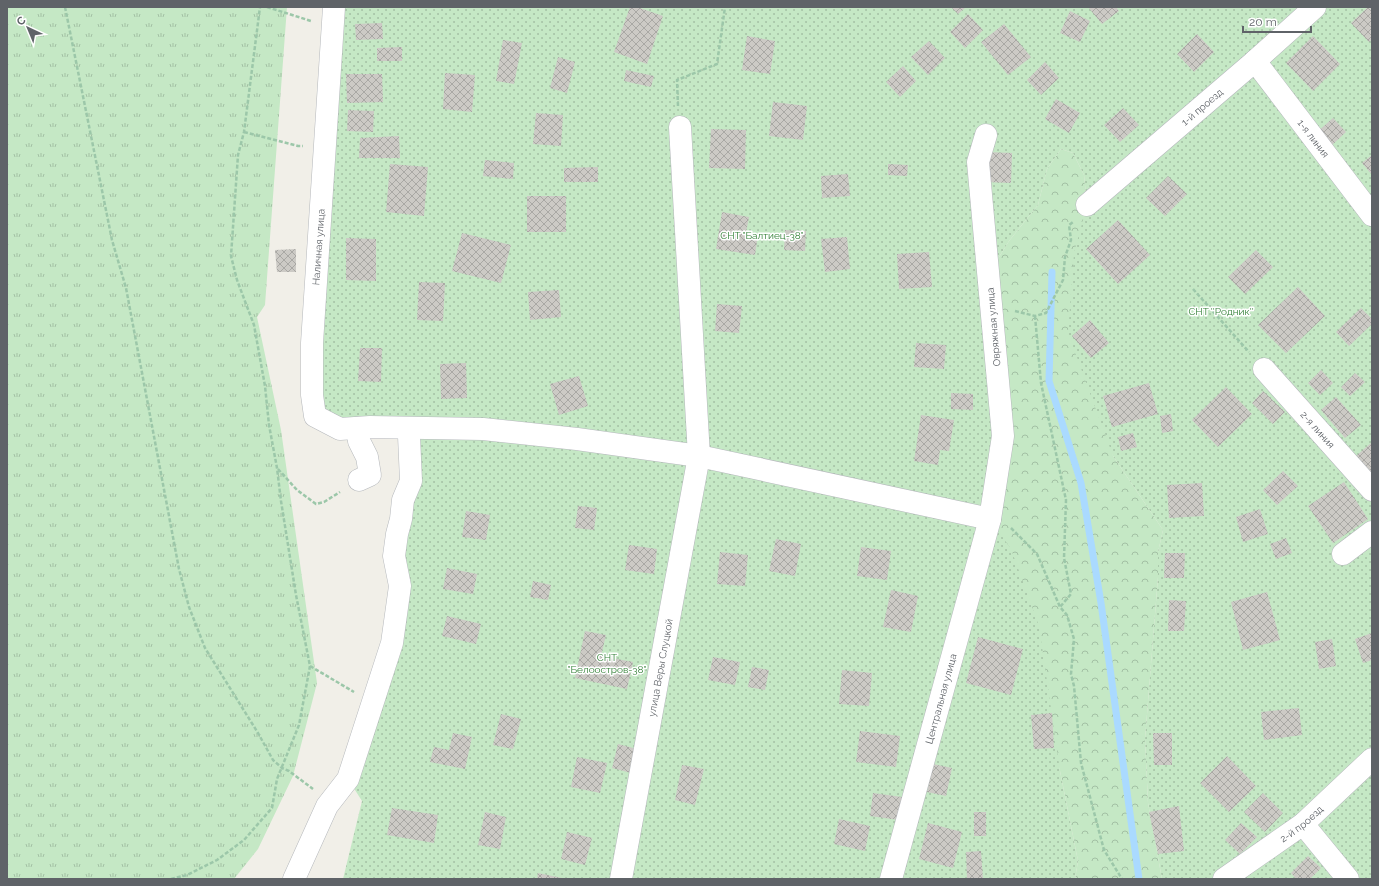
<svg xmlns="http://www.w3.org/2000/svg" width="1379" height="886" font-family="Raleway,sans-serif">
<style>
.grass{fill:url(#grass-tufts)}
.forest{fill:url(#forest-crowns)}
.park{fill:url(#park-dots)}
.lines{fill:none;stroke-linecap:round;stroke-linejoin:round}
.stream{stroke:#aadaff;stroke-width:7}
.building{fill:url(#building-cross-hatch)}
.minor-casing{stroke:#b5b8bc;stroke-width:23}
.path{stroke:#9cc7a9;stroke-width:2.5;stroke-dasharray:4 2;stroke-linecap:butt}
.minor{stroke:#fff;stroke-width:22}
.labels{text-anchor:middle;stroke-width:3;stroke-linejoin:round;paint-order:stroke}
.street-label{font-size:10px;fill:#5f6368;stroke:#fff}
.park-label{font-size:10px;fill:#348238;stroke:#fff}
</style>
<defs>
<pattern id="grass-tufts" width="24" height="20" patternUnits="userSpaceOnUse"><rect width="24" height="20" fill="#c5e8c5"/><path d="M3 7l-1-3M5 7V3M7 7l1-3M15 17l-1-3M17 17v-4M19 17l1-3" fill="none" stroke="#a3c0a4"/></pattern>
<pattern id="forest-crowns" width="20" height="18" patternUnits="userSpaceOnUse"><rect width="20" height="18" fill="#c5e8c5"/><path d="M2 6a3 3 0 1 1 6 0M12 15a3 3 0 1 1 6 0" fill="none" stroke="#a3c0a4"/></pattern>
<pattern id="park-dots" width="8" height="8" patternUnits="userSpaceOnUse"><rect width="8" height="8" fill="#c5e8c5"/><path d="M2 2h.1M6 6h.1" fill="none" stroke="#a3c0a4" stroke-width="1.8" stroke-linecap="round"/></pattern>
<pattern id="building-cross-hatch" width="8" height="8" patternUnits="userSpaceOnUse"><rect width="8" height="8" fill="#cccac5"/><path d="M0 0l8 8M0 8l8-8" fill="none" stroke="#a9a8a4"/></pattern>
</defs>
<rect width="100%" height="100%" fill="#f1efe8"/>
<path class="grass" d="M7,7H287L265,305L257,317L281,430L317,683L293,776L258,849L234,879H7Z"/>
<path class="forest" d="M1061,149L1073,153L1084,175L1113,456L1163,530L1158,552V577L1145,739L1148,803L1162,879H1075L1078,861L1060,771L990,519L988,275L1009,241L1038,205L1047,169Z"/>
<path class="park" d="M334,7H1372V879H1162L1148,803L1145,739L1158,577V552L1163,530L1113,456L1068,333L1074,253L1087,205L1084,175L1073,153L1061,149L1047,169L1038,205L1009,241L988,275L1003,436L990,519L1011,549L1039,626L1060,771L1078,861L1075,879H343L362,801L348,779L392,643L410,428L340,429L312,395Z"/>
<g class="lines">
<path class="stream" d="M1052,272L1049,381L1081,483L1101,603L1139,879"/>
</g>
<path class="building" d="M630,7H637L663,16L647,64L614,52Z
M951,7H966L958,14Z
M1088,7H1116L1119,11L1102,24Z
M1368,7L1372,8V39L1369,42L1351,23Z
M1070,11L1090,21L1080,42L1060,33Z
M968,14L983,30L965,48L950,32Z
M382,23L383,39L356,40L355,24Z
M1004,24L1031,57L1008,75L981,42Z
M1197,34L1214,52L1194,72L1177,54Z
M747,36L775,41L770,74L742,70Z
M1313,36L1340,64L1313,91L1286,63Z
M503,40L522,43L514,84L496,81Z
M929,41L945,58L928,75L911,57Z
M402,47V61H377V48Z
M558,57L575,62L567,93L550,88Z
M1045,62L1059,78L1041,95L1027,80Z
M903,66L916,81L900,97L886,82Z
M626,70L654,76L651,87L624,81Z
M445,73L475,75L472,112L443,109Z
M346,74H382L383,102L347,103Z
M1056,99L1080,113L1069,133L1045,119Z
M773,102L807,106L803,140L769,136Z
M1123,108L1139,125L1120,142L1104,125Z
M348,110L374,111L373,132L347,131Z
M536,113L563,115L561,146L533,144Z
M1333,118L1346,132L1330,147L1317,132Z
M711,129L746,130L745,169L709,168Z
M399,136L400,158H359L360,138Z
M987,152L1012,153L1011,183L985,182Z
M1372,155V175L1362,163Z
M485,160L514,163L513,179L483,176Z
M390,164L428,167L424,216L386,212Z
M888,164L908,165L907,176L888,175Z
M598,167V182H564V168Z
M848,174L850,196L822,198L821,176Z
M1168,176L1187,194L1165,216L1146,198Z
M527,196H566V232H527Z
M722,212L749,217L746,233L758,235L755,255L716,249Z
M1118,220L1150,255L1118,284L1086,249Z
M785,230L806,231L805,251L784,250Z
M462,233L511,245L501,283L452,271Z
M847,237L850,269L825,272L821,239Z
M346,238L376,239V281L346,280Z
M296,249V272H277L275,250Z
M1256,250L1273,267L1245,294L1228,277Z
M929,252L932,287L899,289L897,254Z
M419,282L445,283L443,321L417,320Z
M1298,287L1325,316L1286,353L1258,325Z
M559,290L561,317L530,320L528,292Z
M717,304L742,306L739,333L715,331Z
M1361,308L1372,319V324L1349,346L1336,332Z
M1090,320L1109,343L1091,358L1072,336Z
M916,343L946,345L944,369L914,367Z
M360,348H382L381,382L358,381Z
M466,363L467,398L441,399L440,364Z
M1321,370L1333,383L1320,395L1308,383Z
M1355,373L1365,382L1350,396L1341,387Z
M579,376L588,406L559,415L550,384Z
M1149,383L1158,414L1112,427L1103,396Z
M1226,387L1252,414L1218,447L1192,420Z
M1263,391L1285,412L1273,424L1252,403Z
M951,393L973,394V410L951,409Z
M1336,397L1361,425L1345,438L1321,410Z
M1171,414L1173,431L1162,433L1160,416Z
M921,415L954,420L949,451L940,450L938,465L914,461Z
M1133,433L1137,447L1121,451L1118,437Z
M1371,443L1372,444V474L1356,456Z
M1283,471L1298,486L1277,505L1263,490Z
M1344,482L1368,519L1333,543L1308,506Z
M1202,483L1204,516L1169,518L1167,485Z
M578,506L597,508L594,530L575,528Z
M1260,509L1268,534L1243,542L1236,517Z
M466,511L490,515L486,540L462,537Z
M1286,538L1292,553L1276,559L1270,544Z
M776,539L801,544L795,576L769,571Z
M629,545L657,549L654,574L625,570Z
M861,547L891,551L887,580L857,576Z
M720,552L748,555L745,586L717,584Z
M1165,553H1185L1184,578H1164Z
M447,568L477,574L473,594L443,589Z
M533,581L551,585L548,600L530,597Z
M891,590L918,596L911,632L883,627Z
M1267,592L1280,640L1243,650L1231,602Z
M1169,600L1186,601L1184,631H1168Z
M447,616L481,624L476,644L442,636Z
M585,631L606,635L601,656L633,662L627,689L575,678Z
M1372,633V660L1363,663L1355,639Z
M978,637L1023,649L1011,695L966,683Z
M1332,639L1336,666L1319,669L1315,642Z
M713,657L740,662L735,685L708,680Z
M752,667L769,670L765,690L748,687Z
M842,670L872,673L869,706L839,704Z
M1299,708L1302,735L1264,740L1261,712Z
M1052,713L1054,748L1034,749L1031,715Z
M501,714L521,719L513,749L493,745Z
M860,731L900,736L896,767L856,762Z
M453,733L472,737L465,769L430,762L434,747L449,750Z
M1153,733H1172V765H1154Z
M618,744L637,749L631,773L612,768Z
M1227,756L1256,786L1229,812L1200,783Z
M577,757L607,763L600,793L571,787Z
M933,764L952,768L946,796L927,792Z
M682,765L704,769L695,805L675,800Z
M873,793L902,797L899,820L870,816Z
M1263,793L1283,813L1265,832L1244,812Z
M1179,806L1184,851L1158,854L1149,812Z
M392,808L438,815L434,843L387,835Z
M485,812L506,817L500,849L478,845Z
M974,812H986V836H974Z
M839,819L870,826L865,851L834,844Z
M928,823L962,832L953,868L919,859Z
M1241,823L1257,837L1240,854L1225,840Z
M567,832L592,838L585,865L561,859Z
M981,851L983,879H967L966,852Z
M1308,856L1321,868L1310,879H1296L1291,873Z
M538,873L562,878V879H537Z"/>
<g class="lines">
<g class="minor-casing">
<g id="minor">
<path d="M334,7L312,343V395L315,416L340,429L370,427L483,429L577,439L699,456L990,519"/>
<path id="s1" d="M1255,61L1372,215"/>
<path id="s2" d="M1087,205L1255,61L1315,7"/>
<path id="s3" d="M1264,369L1372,490"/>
<path d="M357,428L359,441L367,457L370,475L359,480"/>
<path d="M1343,554L1372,532"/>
<path d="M1303,824L1348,879"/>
<path d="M294,879L327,806L348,779L392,643L400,586L394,556L397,534L401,519L403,500L411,481L409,436"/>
<path id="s4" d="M621,879L699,456L680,127"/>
<path id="s5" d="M891,879L990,519L1003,436L978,162L986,135"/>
<path id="s6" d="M1224,879L1303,824L1372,759"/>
</g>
</g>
<path class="path" d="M65,7L112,240L126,288L179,569L189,607L205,648L258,733L273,760L282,768L289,771L313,789
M267,7L311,21
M678,106L677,80L717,64L725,7
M244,132L298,146H303
M1193,289L1249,352
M1015,311L1035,316L1046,313L1063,280L1065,257L1071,240L1069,225L1073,222
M1035,316L1041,383L1066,500L1064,558L1071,594L1060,607
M278,469L297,490L316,504L324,502L340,492
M1011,528L1037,554L1060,607L1067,615L1074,639L1071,674L1074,686L1081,763L1104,850L1122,879
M310,666L354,692
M171,879L187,875L217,860L244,840L272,808L277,779L299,725L310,666L296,595L281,501L277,468L269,425L265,386L254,325L237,280L231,256L238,155L244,132L260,7"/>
<use href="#minor" class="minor"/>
</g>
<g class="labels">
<g class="street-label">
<text dy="4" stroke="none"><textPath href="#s2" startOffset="151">1-й проезд</textPath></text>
<text dy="4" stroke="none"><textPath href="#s1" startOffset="97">1-я линия</textPath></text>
<text transform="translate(318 247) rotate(-86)" y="4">Наличная улица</text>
<text transform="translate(993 327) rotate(-95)" y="4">Овряжная улица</text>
<text dy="4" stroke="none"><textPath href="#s3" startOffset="81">2-я линия</textPath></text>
<text dy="4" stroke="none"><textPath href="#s4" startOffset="215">улица Веры Слуцкой</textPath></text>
<text dy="4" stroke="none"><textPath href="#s5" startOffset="187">Центральная улица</textPath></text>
<text dy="4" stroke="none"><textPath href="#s6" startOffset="95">2-й проезд</textPath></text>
</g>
<g class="park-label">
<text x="762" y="239">СНТ "Балтиец-38"</text>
<text x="1221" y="315">СНТ ''Родник''</text>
<text x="607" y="661">СНТ<tspan x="607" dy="12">"Белоостров-38"</tspan></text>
</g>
</g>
<rect width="1379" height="886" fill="none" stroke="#5f6368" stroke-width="16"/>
<g transform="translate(28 28) rotate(316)" stroke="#ffffff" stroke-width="3" paint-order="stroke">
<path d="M0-3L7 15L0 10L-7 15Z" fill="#5f6368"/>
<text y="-6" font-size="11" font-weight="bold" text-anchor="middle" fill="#5f6368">С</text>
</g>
<path d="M1243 26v6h68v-6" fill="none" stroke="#5f6368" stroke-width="2"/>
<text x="1249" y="26" font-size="12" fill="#5f6368" stroke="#ffffff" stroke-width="3" paint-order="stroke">20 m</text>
</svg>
